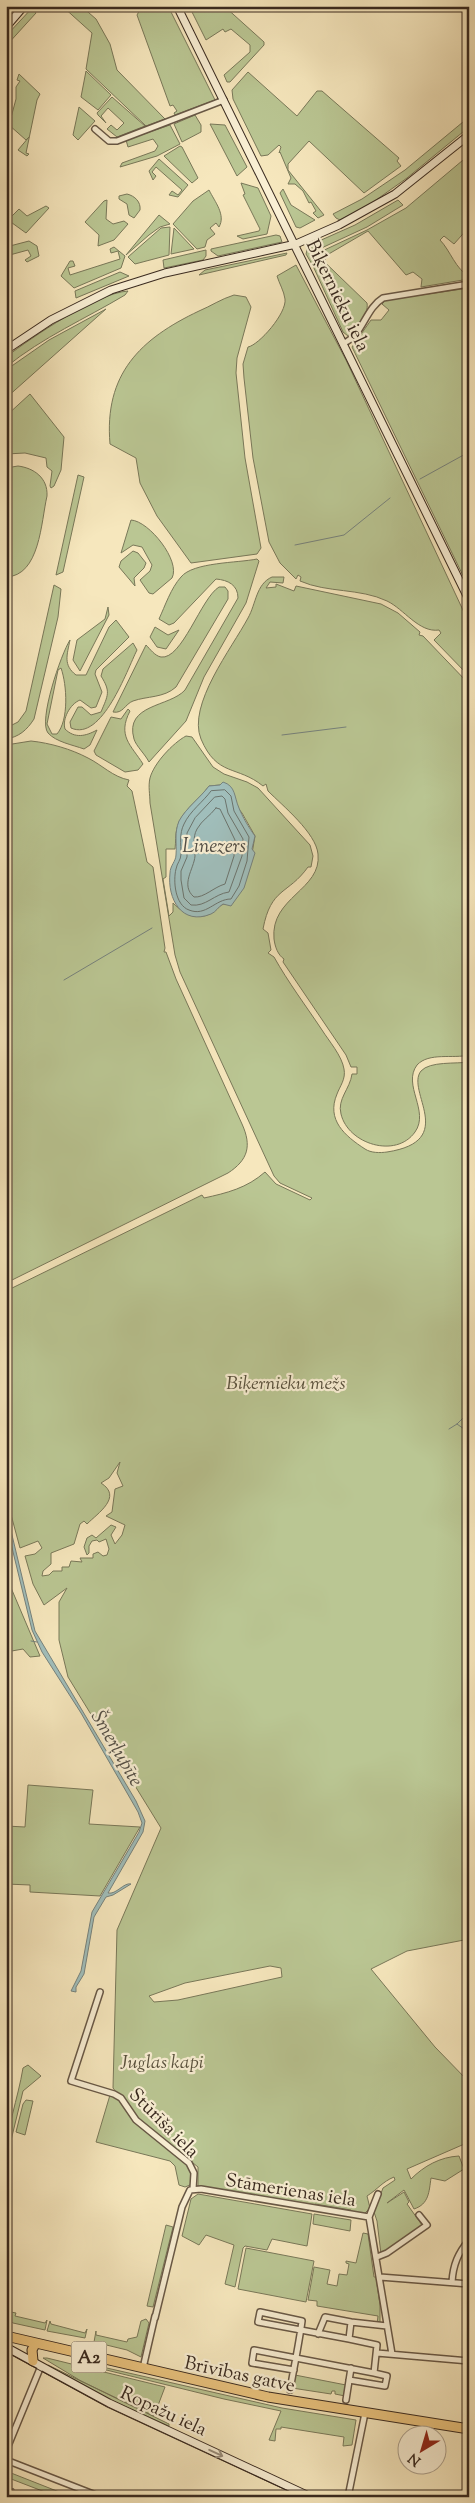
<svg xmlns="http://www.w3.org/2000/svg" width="475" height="2503" font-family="'Sorts Mill Goudy',serif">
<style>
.green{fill:#bac693;stroke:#797859;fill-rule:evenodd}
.water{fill:#a0bebb;stroke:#76827d}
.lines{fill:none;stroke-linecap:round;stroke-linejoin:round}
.shore{stroke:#6c746d;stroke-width:1}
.stream{stroke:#76827d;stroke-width:1}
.street-casing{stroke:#685846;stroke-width:8}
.secondary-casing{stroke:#38291f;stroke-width:9}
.highway-casing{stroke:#38291f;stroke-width:11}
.street{stroke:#f9efd4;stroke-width:5}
.secondary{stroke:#f9efd4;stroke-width:7}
.highway{stroke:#ebc47e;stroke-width:9}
.tram{stroke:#38291f;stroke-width:1}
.rail{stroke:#38291f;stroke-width:1;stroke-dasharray:9 9;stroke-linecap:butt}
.oneway{stroke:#988c7a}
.labels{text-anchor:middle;stroke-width:4.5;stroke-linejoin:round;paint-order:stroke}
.shield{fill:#f9efd4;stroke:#726455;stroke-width:1}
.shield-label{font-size:18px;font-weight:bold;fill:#38291f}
.street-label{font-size:19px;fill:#38291f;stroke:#f9efd4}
.park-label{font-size:19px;font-style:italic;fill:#58503c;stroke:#f9efd4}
.water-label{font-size:20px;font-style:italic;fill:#524e46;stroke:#f9efd4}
</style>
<rect width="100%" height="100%" fill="#f6e7bd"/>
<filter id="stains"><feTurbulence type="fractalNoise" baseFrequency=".004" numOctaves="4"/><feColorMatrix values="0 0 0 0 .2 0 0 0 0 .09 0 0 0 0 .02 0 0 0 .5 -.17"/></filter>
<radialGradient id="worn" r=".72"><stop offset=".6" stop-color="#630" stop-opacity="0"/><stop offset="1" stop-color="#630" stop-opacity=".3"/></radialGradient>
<path class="green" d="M62,6H81L96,19L110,44L117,70L165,119L146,126L86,69L92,33Z
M142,6H168L215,100L175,115L174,113L177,111L173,105L170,106L137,15Z
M189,6H224L264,42V45L230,82H227L224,75L250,52V45L231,29L225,32L223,29L206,40Z
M33,7L36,13L6,46V36Z
M86,71L111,95L98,110L81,97Z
M248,72L297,116L317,91H322L399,158L397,161L401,166L364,193L309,141L288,164V170L324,215L318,218L313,213L316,211L311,202L309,203L303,191L295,184H288L291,178L280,152L279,153L281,147L279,145L268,155L261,156L233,99L232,90Z
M19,74L40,94L37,100L26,153L29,154L27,156L18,150L29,137L26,140L9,125L16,99V87L20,81L17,80Z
M112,97L145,126L117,137L107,129L111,125L117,130L124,123L108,108L101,116L106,123L98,115L97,113Z
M79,107L95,121L78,140L73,135Z
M195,115L201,125V132L182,142L174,124Z
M469,117V127L407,178L369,205L340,220L336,218L333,214L362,199L405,170Z
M210,124L225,125L247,167L237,176Z
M170,125L180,144L157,156L120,167L122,163L155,151L158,146L153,139L128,147L126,140Z
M180,146L182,147L198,178L192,183L164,156Z
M469,155V227L454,244L444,236L440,240C450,250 456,270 469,276V279L421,287L422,279L413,272L406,275L368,231L327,255L325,260L318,253L367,230L406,208Z
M159,159L188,185L178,197L169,195L172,191L178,195L182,190L156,167L152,172L156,176L153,180L149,171Z
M241,183L258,188L271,216L267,234L243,239L237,236L259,231L260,229L243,195L245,194Z
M283,189L291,205L315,220L300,228L296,227L280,193Z
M209,190C215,202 226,215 219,227L216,223L210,228L215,234L207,240L205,247L197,249L173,224L193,201Z
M127,194C135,196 141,202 140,210L134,218L129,215L127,204L119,199V196Z
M107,200L106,219L113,224L124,221L128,224L114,240L98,246L99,235L85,222L104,201Z
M398,200L403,205L367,227L315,251L312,249L310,245L355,225Z
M46,206L49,208L26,233L8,220L19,209L27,216Z
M159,215L170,224L160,227L149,235L126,255Z
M170,227L169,255L135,264L128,257L161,228Z
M174,228L192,247L194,249L171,254Z
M276,235L280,236L282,242L218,256L211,251V249Z
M29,241L37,246L39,256L27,262L25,260L31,256L28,250L6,256V247Z
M308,246L367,303C369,314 358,331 348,336L343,332L313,266L306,254Z
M114,247L125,256L121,268L74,288L61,276L70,261H73L75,266L68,268L70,275L120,259L118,251L111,253L110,249Z
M206,250V256L203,260L164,268L163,260Z
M287,253L286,255L199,275L205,270Z
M296,265L346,360L469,623V676L434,640L441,633L439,630C419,633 404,609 387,601C360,588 327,593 300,581L301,577L298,575L296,579L280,563L269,542L253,458L244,378L243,364L248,347C259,345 287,313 285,299C284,291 279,283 277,276Z
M120,272L129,276L76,298L75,291Z
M469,288V588L352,347L371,320H381L389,310L382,304L386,300Z
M128,291L125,295C85,319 43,337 6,367V357C32,337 97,293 128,291Z
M234,295L246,297L251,307L237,358L236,373L245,458L261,548L257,554L191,563L157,516L140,483L136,458L110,444C104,374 140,339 199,311C211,306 221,299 234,295Z
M106,309L6,398V370L49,340Z
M30,394L64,437L61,470L54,486L51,488L50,486L52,471L47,467L46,458L25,453L6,454V416Z
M18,466C34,468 48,478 47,496C41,522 40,576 6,577V468Z
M78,475L84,477L63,572L56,575Z
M131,520C149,521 181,561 172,578L153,594L149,593L140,580L150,571L152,565L142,547L133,545L121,553Z
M133,551L138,553L146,563L144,568L134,578L135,586L119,567L121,561Z
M257,559L259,561L246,603L204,677L186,721L149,762C145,754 136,746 134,739C124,704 170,707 185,690L238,598C238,585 228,580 216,579L174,623L169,625L159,619C165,606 171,588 181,577C193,562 238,563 257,559Z
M272,577H284L283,583L270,582L266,588L276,587V584L294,591L296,586L381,604L398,613L420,632L419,635L423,636L469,684V1055C453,1059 429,1052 417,1065C402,1085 430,1111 415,1132C396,1159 348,1144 341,1114C337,1099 350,1089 352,1074H357V1067H351L346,1055L283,962L284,959C278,955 275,947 274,939C270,897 322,890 318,854C316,833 283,806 268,791L266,784L263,786C237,765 217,777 201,739C187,705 232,648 248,618C256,604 256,584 272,577Z
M54,585L61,589L58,617L34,719C27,730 19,737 6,739V728L18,722L26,711Z
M219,587H225L228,591V599L176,687C164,698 147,696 133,701C125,704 123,714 113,712L146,645C150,649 155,656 161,657C182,660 201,598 219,587Z
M108,607L109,615L80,671L73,660L77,640L105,619Z
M116,620L129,637L96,670L95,674L102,692L96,707L91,708L80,700C70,704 62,719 65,729C75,739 86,736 97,730L90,745L84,749C73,745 56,742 48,733C38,721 61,654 70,640C67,655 63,665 76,675H86L109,627ZM61,668C67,685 69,720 57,734H52L47,724L58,670Z
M155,627L168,635L179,630L166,649L157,647L150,637Z
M133,643L137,650C127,670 102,742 71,728L70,722L78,707H82L91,715L101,712C108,695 111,692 101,676L103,669Z
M128,709L130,711C117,736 131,745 143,764L138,770L125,772L96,755L94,751L111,717L121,719Z
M186,736L192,737L213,767L224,774L247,782L258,788L310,845L313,856L311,867H308C288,895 271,887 263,929L268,933L271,950L268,953L274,957C288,982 306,1006 322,1030C329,1041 342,1056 344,1069C346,1079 340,1086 337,1094C326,1120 345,1136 365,1149C371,1153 380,1153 387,1152C459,1141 405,1091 421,1071C430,1061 456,1064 469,1062V1933L464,1940L407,1951L371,1969L435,2047L469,2082V2142L407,2169L411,2179C424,2166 440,2157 459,2156L464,2169L445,2181L431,2178C429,2192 429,2204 414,2209L404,2190L387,2203L404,2192L409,2202L407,2204L422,2225L381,2254L377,2221L374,2212L383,2188L395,2180L394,2177C382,2182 378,2189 367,2196L370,2208L364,2214L352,2212L351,2210L315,2204V2206L198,2186V2167L137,2118L113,2088L117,1930L161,1828L68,1677L59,1640V1602L67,1588L44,1605L33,1584L25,1556L35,1554L42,1548L38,1541L20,1548L6,1496V1291L202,1195L204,1198C227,1193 247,1188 265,1172L276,1184L310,1200L312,1198L280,1183L274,1176L180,972L175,955L150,803C150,795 148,786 150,778C154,763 173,743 186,736ZM220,785L242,813L255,836L249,871L226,904C219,904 219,909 213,912C198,922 184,914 173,903V912L169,916L163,879L166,877V849H175C176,842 175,835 177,828C181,811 199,800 209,786ZM120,1462L117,1473L123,1486L115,1489L112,1512L106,1516L125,1525L122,1535L115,1544L111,1535L116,1527L111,1525L96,1538L92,1535L87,1538L84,1547L87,1555L89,1553V1546L92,1541L97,1540L99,1542L106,1539L109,1549L107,1555L103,1556L98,1552L93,1554V1558H80L82,1562L71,1561L69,1567H62V1571H53L49,1575L42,1576L43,1571L51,1564V1553L74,1544L80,1524L84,1521L87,1524C98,1513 123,1497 101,1483L109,1478ZM270,1966L281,1968L282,1977L178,2000L154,2002L149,1996L185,1983Z
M31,741C50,743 71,749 88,758C102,765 113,777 129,780L127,786L132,791L147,862L153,867L165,948L164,952H166L176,979L242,1124C252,1146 248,1160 228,1173L6,1283V745Z
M6,1576L40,1656L30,1657L23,1649L6,1652Z
M28,1785L93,1790L89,1824L140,1827L100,1896L30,1892V1885L6,1884V1826L25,1827Z
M28,2065L41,2076L23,2091L6,2161C6,2128 18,2099 23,2068Z
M110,2095C124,2100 128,2117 139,2126C154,2140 177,2150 188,2166C192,2172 193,2179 190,2185L185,2187L179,2185L175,2166L170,2161L96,2142Z
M26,2100L33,2101L25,2135L16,2132L23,2104Z
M198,2194L312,2214L307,2246L272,2239L267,2250L245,2246L243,2248L235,2287L225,2284L234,2245L206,2235L199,2245L182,2236L191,2199Z
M314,2214L351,2220L350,2231L313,2224Z
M166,2225L173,2227L153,2307L147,2306Z
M363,2233L368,2234L374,2277H376L380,2305V2325L377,2324L378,2316L317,2306V2301L308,2300L314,2267L330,2270L327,2284L337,2286L339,2274L347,2275L349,2264L346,2263V2261L356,2263Z
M246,2248L314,2261L306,2302L238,2289Z
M6,2311L16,2313L15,2316L45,2323L47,2320L45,2330L13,2323L6,2317Z
M146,2319L149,2323L141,2357L127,2350L94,2342L96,2331V2335L127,2342L128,2339L137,2337L141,2321Z
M50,2321L51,2324L85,2333L87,2329L85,2338L47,2331Z
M43,2358H47L165,2387L154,2416L81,2381Z
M82,2364L98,2366L282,2408L356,2420L352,2445L343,2446L344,2437L281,2427V2429H276L275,2441L269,2440L281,2411L224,2399Z
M48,2365L169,2424V2426L97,2394L47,2367Z
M295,2375L346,2385L345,2396L335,2394V2391H332L331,2394L292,2388Z
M6,2471L72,2497H58L6,2477Z"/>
<path class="water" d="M223,782C236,786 234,797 239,808C242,816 249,828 255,836L252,849L255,853L244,888L231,906L223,904C218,907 216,912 211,914C182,926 167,899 170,873C170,866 176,861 176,855C177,843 174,833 179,821C186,808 200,798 209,786L220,785Z
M6,1510L35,1631L136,1801L145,1821L143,1832L108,1893C116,1895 124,1882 131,1884L113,1895L106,1897L94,1917L84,1974L76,1987V1992L71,1991L81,1971L92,1912L139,1832L142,1823L138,1812L81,1713L42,1652L32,1630L6,1523Z"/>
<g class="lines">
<path class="shore" d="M225,790L231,796L234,811L249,837L247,861L239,886L231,899C215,899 206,917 189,910C175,905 173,881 176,869C177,863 181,860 181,854C181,844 179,834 184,824C190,811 203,802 211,791Z
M215,797L222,796L225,799L228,813L243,839L242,856L229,892C214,894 206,907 191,905L184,898L181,880V871L187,857V833L195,818Z
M216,808L220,809L235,840L234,856L225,884C214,887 204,898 194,897C180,885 194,869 195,856C195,847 192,838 197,829C202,820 210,816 216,808Z"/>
<path class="stream" d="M420,479L469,452
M295,545L344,535L390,498
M282,735L346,727
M64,980L152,928
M468,1196L469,1195
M457,1424L464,1429
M449,1429L457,1424L469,1412
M31,1641L37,1642"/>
<g class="street-casing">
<path id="street" d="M95,129L109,141H117L224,100
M344,343C363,335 365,309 383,298L469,284
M100,1992L71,2081L114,2094L121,2098L136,2120L189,2163L194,2173L193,2189
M369,2217L392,2354
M369,2217L378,2194
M377,2257L387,2253L427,2225L419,2215
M380,2277L469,2284
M452,2282C453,2265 458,2253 469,2240
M155,2318L182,2207L190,2190L201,2189L369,2217
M318,2334L325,2317L351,2322
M377,2353L469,2361
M143,2368L155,2316
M294,2370L252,2363L254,2350L374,2373L377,2345L349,2339L351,2322L387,2326
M349,2380L385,2386L387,2376L374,2373
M290,2390C294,2367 299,2344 302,2321L260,2312L258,2322L349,2339
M346,2400L351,2368
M6,2451L41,2366
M6,2460L101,2497
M348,2497L365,2413"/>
</g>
<g class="secondary-casing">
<path id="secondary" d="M177,6L469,600
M6,27L24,6
M6,350L51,320L111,290L165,273L296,244L339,225L395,194L469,135
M6,2347L109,2403L311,2497"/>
</g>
<g class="highway-casing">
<path id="highway" d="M6,2336L268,2397L469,2429
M33,2361L32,2350L35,2344"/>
</g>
<use href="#street" class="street"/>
<use href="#secondary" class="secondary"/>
<use href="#highway" class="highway"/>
<path class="tram" d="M6,2352L107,2407L301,2497"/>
<path class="rail" d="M6,2486L34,2497"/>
</g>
<defs><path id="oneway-shaft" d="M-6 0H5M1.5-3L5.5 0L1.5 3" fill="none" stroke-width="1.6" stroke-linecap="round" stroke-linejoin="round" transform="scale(1.25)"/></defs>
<use class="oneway" href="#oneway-shaft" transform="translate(216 2453) rotate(25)"/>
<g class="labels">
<rect class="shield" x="71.5" y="2341.5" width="35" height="31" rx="4"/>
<g class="shield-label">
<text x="89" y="2363">A2</text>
</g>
<g class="street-label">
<text transform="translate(339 295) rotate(64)" y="7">Biķernieku iela</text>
<text transform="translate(165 2122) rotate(45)" y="7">Stūrīša iela</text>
<text transform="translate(291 2189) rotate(9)" y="7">Stāmerienas iela</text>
<text transform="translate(240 2373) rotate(12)" y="7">Brīvības gatve</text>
<text transform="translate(164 2410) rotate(25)" y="7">Ropažu iela</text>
</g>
<g class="park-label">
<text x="286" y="1389">Biķernieku mežs</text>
<text x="162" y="2068">Juglas kapi</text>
</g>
<g class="water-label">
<text x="214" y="852">Linezers</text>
<text transform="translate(118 1748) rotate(60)" y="7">Šmerļupīte</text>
</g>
</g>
<rect width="475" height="2503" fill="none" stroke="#f6e7bd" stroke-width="25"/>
<rect x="8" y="8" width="460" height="2488" fill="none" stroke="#38291f" stroke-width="2.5"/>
<rect x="12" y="12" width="450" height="2478" fill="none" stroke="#38291f"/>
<g transform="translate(422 2450) rotate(218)"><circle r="24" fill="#f9efd4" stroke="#aca08c"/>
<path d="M0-4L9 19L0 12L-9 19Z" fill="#8f2418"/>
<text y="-8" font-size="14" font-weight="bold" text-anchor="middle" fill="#38291f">N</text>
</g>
<rect width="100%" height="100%" filter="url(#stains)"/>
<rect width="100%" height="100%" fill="url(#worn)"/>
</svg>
